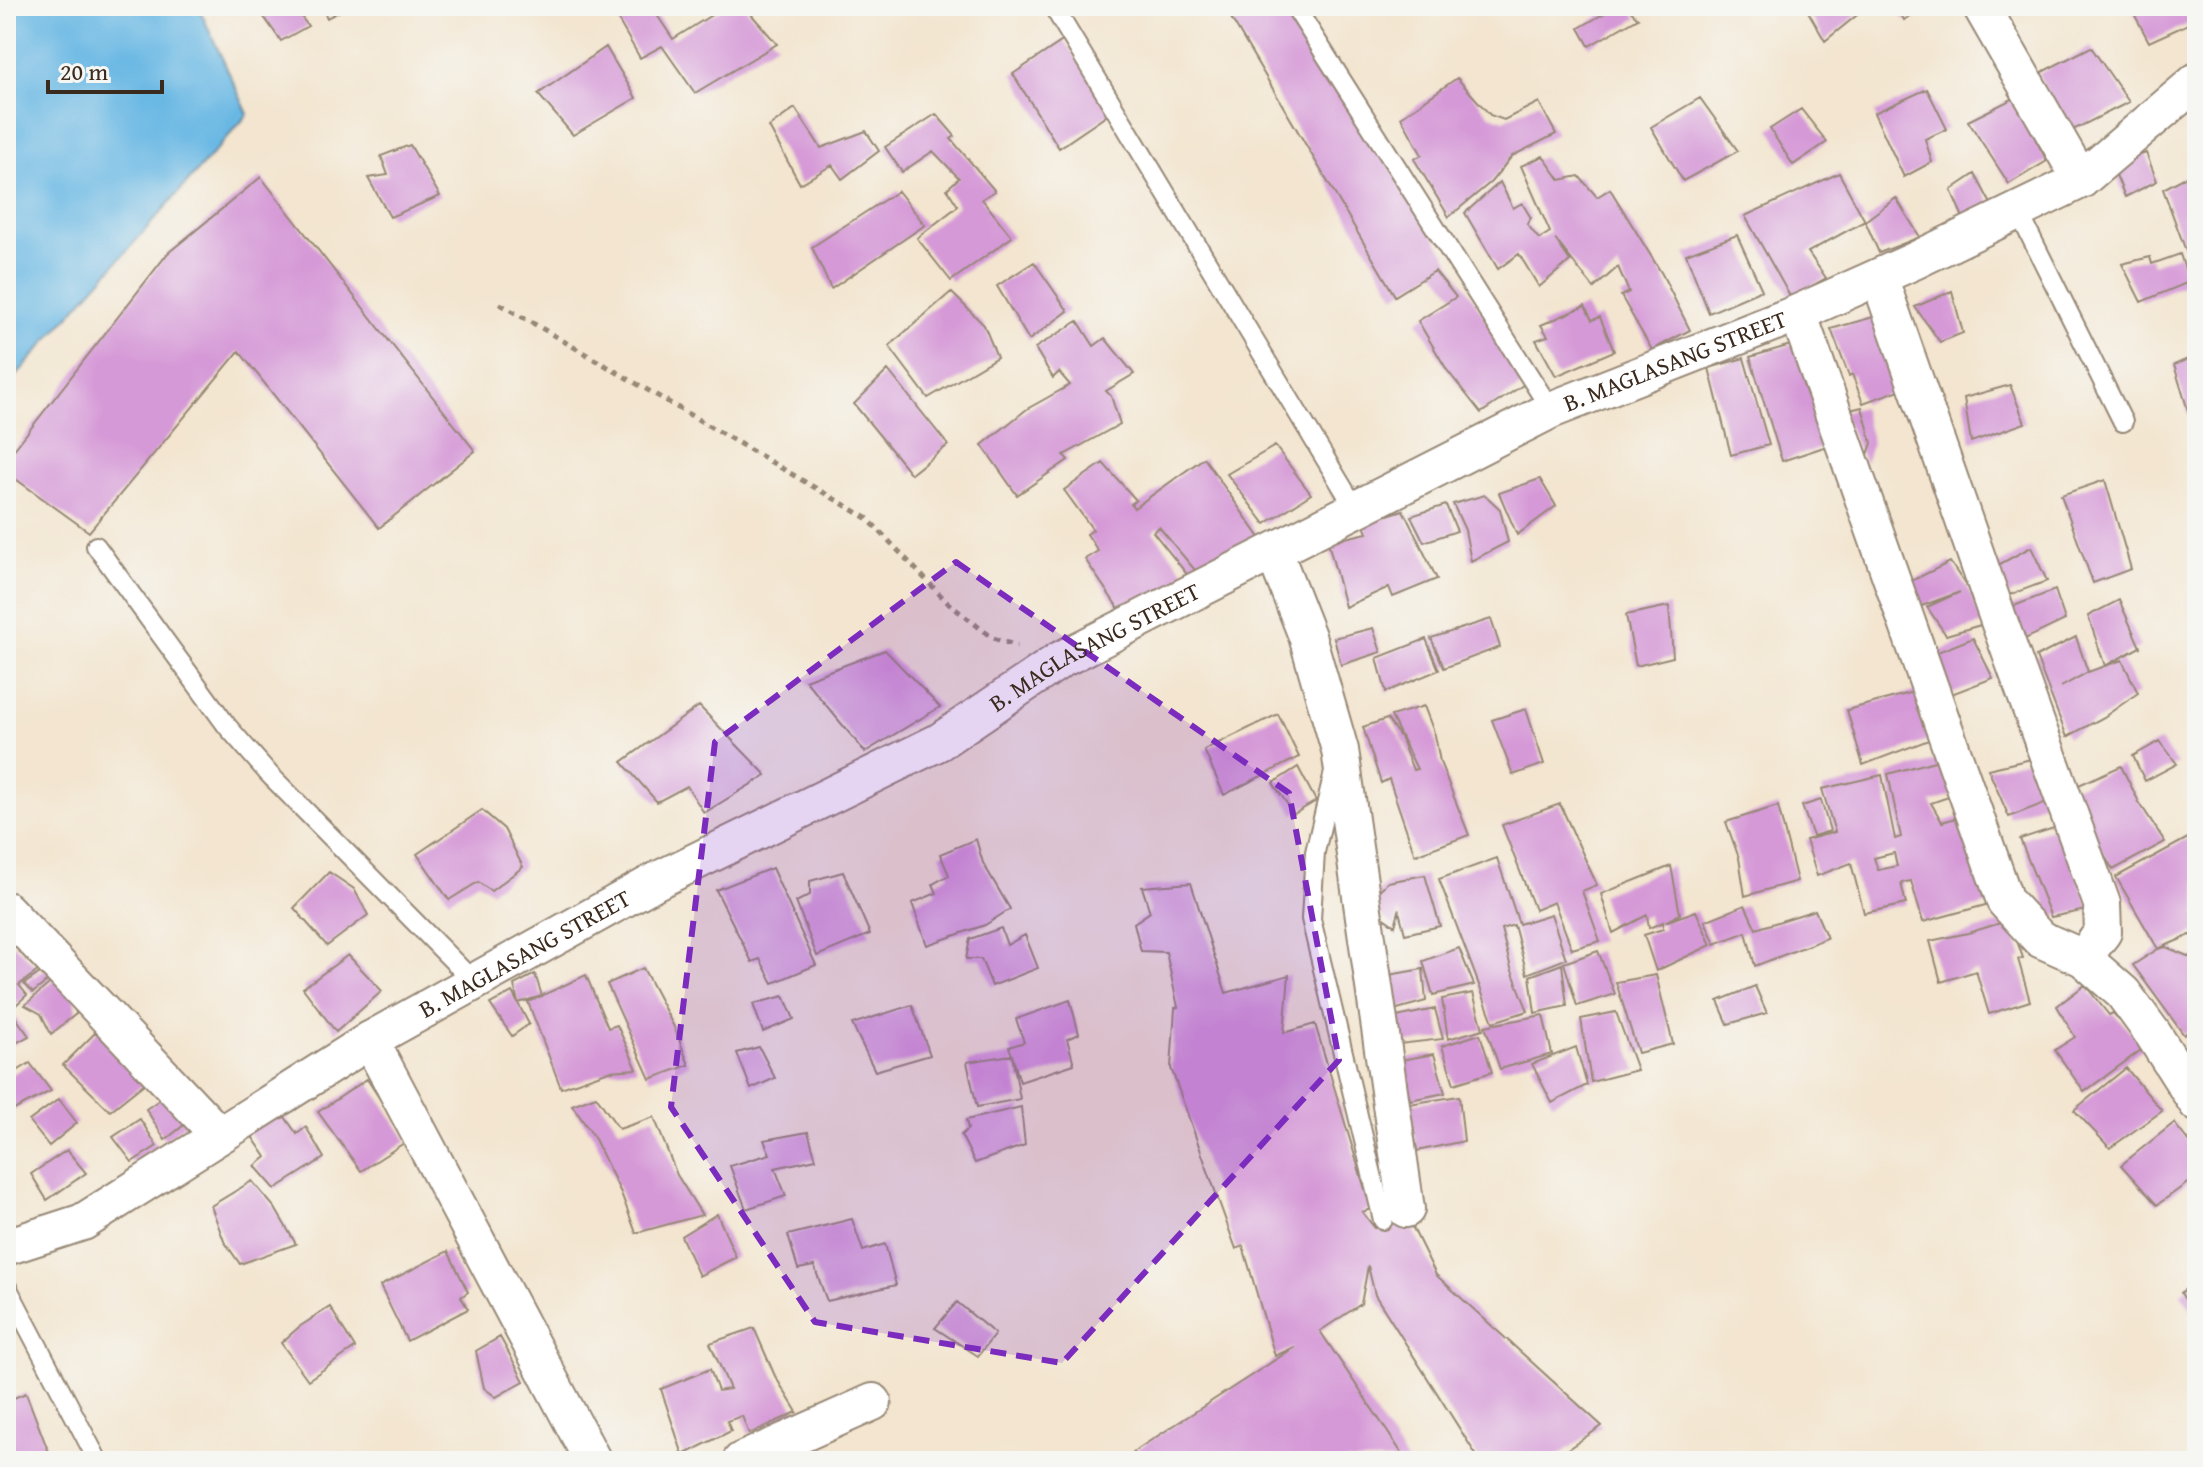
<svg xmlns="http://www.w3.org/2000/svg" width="2203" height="1467" font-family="'Gentium Book Plus',serif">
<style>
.water{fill:#69b8e4;stroke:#527181;stroke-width:2}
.building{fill:#d599d7;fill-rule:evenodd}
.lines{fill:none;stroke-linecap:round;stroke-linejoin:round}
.service-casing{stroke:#978876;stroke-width:22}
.minor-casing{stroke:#978876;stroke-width:40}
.path{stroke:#978876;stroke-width:5;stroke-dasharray:6 6;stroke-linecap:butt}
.service{stroke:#fff;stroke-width:18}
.minor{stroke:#fff;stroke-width:36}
.marked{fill:#7b2cbf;fill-opacity:0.2;stroke:#7b2cbf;stroke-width:6;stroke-dasharray:16 10;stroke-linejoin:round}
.labels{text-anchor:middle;stroke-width:7;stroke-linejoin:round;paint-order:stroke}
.street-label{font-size:24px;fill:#3b2a1e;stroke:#f6f6f2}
</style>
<rect width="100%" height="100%" fill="#f6f6f2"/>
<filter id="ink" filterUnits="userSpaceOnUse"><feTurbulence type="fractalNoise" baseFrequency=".0125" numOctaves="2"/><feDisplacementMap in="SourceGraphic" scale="16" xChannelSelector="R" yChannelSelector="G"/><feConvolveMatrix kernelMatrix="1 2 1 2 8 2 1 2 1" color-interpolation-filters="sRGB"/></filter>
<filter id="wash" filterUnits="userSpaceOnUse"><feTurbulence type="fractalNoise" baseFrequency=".006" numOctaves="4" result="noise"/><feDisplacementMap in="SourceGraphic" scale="32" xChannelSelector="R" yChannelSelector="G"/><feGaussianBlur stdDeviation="1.8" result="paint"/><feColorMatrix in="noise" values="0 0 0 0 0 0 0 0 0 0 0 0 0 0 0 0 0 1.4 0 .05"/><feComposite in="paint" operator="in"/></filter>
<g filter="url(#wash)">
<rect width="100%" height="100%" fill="#f3e5cf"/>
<path class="water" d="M6,6H198L248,114L15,377L6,367Z"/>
<g id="blocks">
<path class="building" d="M264,6H293L308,26L281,41L259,10Z
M321,6H350L327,18Z
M627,6H651L673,39L726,6H744L777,44L695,93L662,46L640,58L614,13Z
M1224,6H1290L1526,383L1481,413L1447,370L1418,321L1456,297L1435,271L1395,296Z
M1617,6H1625L1638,18L1589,46L1579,28Z
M1805,6H1858L1862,11L1825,41Z
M1896,6H1926L1904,20Z
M2130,6H2197V20L2149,42Z
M1064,40L1112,112L1059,148L1013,74Z
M606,47L636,98L573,135L538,94Z
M2091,47L2129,102L2067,133L2038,74Z
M1457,78L1490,115L1504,120L1539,102L1556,134L1512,156L1491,182L1449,217L1414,159L1422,155L1401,117Z
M1927,89L1947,129L1925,139L1932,162L1904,177L1874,113Z
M1700,98L1738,151L1683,181L1651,127Z
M2014,98L2047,161L2009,184L1968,121Z
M795,108L821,148L866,131L879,151L842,179L832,165L800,184L769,127Z
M1801,109L1827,142L1793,165L1770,129Z
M936,114L955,136L951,139L995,191L982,199L1012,237L951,281L917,238L958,206L947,189L959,178L933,151L902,172L885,147Z
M410,145L440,196L390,217L368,178L388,175L381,156Z
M2146,153L2157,181L2125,197L2112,165Z
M1543,156L1560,180L1579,176L1597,197L1610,189L1662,274L1690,330L1652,350L1621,296L1629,292L1618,267L1594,288L1555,239L1570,261L1539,287L1519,254L1498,269L1465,213L1500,182L1513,208L1522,203L1531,218L1527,224L1539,239L1550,232L1521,166Z
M2197,171V278H2196L2163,189Z
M1839,173L1865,221L1808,252L1826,278L1791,298L1745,216Z
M1975,174L1991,204L1964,220L1951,190Z
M261,177L475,451L379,528L239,351L89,532L6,472V460L168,253Z
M898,191L925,225L831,289L812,247Z
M1896,198L1920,237L1879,253L1865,221Z
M1737,235L1762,290L1709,313L1686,254Z
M2180,254L2189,282L2141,302L2122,264L2150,257L2152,264Z
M1034,262L1068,311L1029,340L997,286Z
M1952,291L1963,333L1940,342L1915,307Z
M951,292L984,325L997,357L928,398L889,346Z
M1585,306L1592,320L1600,317L1614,351L1556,376L1536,340L1548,336L1541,325Z
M1884,314L1911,386L1863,403L1852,374L1849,376L1831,329Z
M1078,321L1094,346L1105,338L1134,374L1106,391L1111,396L1120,424L1064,455L1068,460L1017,495L982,445L1027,409L1070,385L1059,372L1053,378L1035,348Z
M1801,342L1836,443L1782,461L1750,357Z
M2197,355V411L2189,414L2174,365Z
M1744,358L1769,445L1731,455L1709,368Z
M888,370L948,445L911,474L854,404Z
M2010,385L2025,423L1971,442L1964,398Z
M1862,407L1872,443L1865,463L1842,412Z
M1275,446L1311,494L1265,524L1227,474Z
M1204,458L1263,542L1199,575L1159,527L1153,532L1194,583L1125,618L1085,559L1098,551L1087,534L1093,530L1064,490L1103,463L1136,500L1131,504L1134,508Z
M1540,479L1556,506L1517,535L1499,493Z
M2105,480L2131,569L2093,583L2061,495Z
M1485,495L1500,509L1508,542L1471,561L1465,530L1453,504Z
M1446,505L1457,531L1424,542L1411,516Z
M1403,510L1437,579L1393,597L1389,587L1345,607L1328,542L1367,533L1363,523Z
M2031,547L2047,581L2001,598L1989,570Z
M1950,562L1968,589L1984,624L1946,635L1927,607L1960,592L1916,608L1905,584Z
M2055,590L2065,620L2023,640L2009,608Z
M2119,600L2140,647L2105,666L2122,660L2138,693L2104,717L2067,737L2036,657L2076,637L2088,672L2061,687L2088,672L2105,666L2088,616Z
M1669,606L1673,657L1636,666L1626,615Z
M1491,619L1500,647L1444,668L1431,638Z
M1373,628L1381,652L1341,665L1334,638Z
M1973,638L1993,678L1944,697L1935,653Z
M1426,639L1439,670L1386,692L1377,658Z
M885,650L940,707L865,752L805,680Z
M1925,689L1942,735L1863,765L1847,710Z
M699,706L766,775L704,813L687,786L657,802L622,762Z
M1424,706L1435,735L1440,762L1469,835L1415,855L1389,779L1381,783L1363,727L1387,719L1400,737L1413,770L1417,769L1391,716Z
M1526,709L1544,764L1513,775L1492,720Z
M1278,714L1299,757L1224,795L1204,750Z
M2160,741L2177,764L2145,781L2133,756Z
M1949,757L1963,792L1931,803L1942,822L1970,814L2000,901L1923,922L1911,881L1901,883L1906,904L1864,913L1851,863L1817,876L1806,840L1835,832L1822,789L1882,775L1895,839L1901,837L1888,774ZM1894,853L1897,866L1878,870L1874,858Z
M2040,757L2057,798L2009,817L1988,769Z
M2121,766L2139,802L2165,842L2113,870L2091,832L2072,788Z
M1298,767L1316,801L1294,814L1273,783Z
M1821,800L1830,831L1813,836L1802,806Z
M1560,804L1597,885L1582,891L1600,941L1572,949L1554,902L1535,910L1502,825Z
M1778,806L1797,881L1745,896L1739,858L1726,822Z
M482,810L504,829L523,867L491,891L478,882L449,900L417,854Z
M2057,827L2091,909L2051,917L2020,839Z
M2197,833V932L2158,949L2166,947L2197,960V1024L2184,1035L2133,965L2158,949L2116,877Z
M976,839L983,863L1010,909L985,925L927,945L912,903L937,893L933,884L949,875L940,854Z
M1497,858L1519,924L1551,914L1566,959L1527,974L1514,925L1501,929L1511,968L1528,1011L1493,1022L1439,879Z
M1671,866L1680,914L1665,922L1696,911L1711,945L1656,971L1644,935L1663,929V922L1649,928L1647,915L1613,933L1601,894Z
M772,868L816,965L773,983L760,959L752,962L716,890Z
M329,872L354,889L368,915L327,946L294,908Z
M843,872L870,934L817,956L796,902L810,895V881Z
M1425,875L1440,926L1405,934L1399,911L1395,926L1364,904L1388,882Z
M1191,883L1226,993L1289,975L1284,1033L1315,1024L1371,1209L1362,1212L1375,1228L1408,1218L1436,1275L1602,1426L1550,1461H1480L1375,1295L1368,1266L1361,1304L1320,1331L1407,1461H1138L1133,1452L1295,1347L1275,1356L1243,1246L1236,1249L1171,1068L1175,1008L1178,1007L1166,952L1141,951L1134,923L1150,912L1142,887Z
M1745,905L1756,929L1815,910L1827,938L1755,966L1746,932L1715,944L1705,921Z
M2010,920L2023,958L2018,959L2030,1001L1989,1014L1976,971L1941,982L1930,941L1968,933Z
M1001,928L1007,945L1025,935L1038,968L992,986L981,959H966L970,939Z
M14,944L39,970L19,985L27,995L6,1014V950Z
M1459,948L1474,985L1433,995L1423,961Z
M1598,951L1615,994L1577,1006L1564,963Z
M348,955L382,991L336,1032L303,988Z
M1562,964L1567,1006L1535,1013L1530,976Z
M50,966L57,973L33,993L24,984Z
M643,968L674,1027L689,1065L650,1079L607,984Z
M1423,969L1426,1001L1390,1011L1383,976Z
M535,974L542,996L518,1003L514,985Z
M586,975L608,1028L617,1025L637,1069L609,1071L561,1088L528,1002Z
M1656,975L1673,1044L1638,1053L1616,982Z
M57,977L73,987L76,1014L51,1034L41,1014L25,1005Z
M2085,985L2109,1015L2113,1013L2145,1047L2084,1092L2055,1050L2075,1037L2057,1006Z
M1755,986L1767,1013L1728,1024L1718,1001Z
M512,992L529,1024L512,1036L490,1004Z
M1473,993L1483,1029L1448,1039L1442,999Z
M784,996L794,1019L763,1032L753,1004Z
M1070,1000L1079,1034L1067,1039L1074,1064L1020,1082L1012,1055L1020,1099L977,1107L967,1062L1012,1055L1009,1047L1024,1042L1016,1019Z
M912,1005L930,1055L875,1071L852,1024Z
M1435,1009L1443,1039L1391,1045L1387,1019Z
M11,1011L29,1036L9,1047L6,1042V1014Z
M1616,1012L1637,1070L1591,1082L1581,1019Z
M1543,1015L1552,1054L1500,1069L1485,1026Z
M105,1023L150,1079L110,1111L63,1065Z
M1480,1034L1492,1072L1454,1084L1442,1046Z
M759,1047L775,1078L751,1089L737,1053Z
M1576,1047L1587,1085L1552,1103L1532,1064Z
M1434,1054L1445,1093L1410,1100L1401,1060Z
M30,1063L51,1091L10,1112L6,1107V1078Z
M2126,1068L2162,1111L2110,1148L2074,1110Z
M367,1079L407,1141L361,1171L318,1112Z
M168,1094L189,1121L165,1140L146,1109Z
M596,1096L619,1129L654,1117L677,1175L702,1215L636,1233L621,1193L594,1137L572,1105Z
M1459,1096L1464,1141L1417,1151L1409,1104Z
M59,1099L77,1123L49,1146L29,1121Z
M1021,1107L1025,1145L975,1163L961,1135L968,1129L966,1120Z
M280,1110L297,1134L306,1127L324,1158L275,1189L255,1166L266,1157L247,1129Z
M140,1119L157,1146L132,1162L113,1137Z
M2174,1123L2197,1152V1176L2157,1205L2121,1165Z
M808,1132L816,1159L775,1168L786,1196L746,1209L730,1166L770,1154L764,1140Z
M67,1150L86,1173L47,1200L31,1174Z
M252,1181L275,1208L296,1244L240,1264L224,1241L211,1206Z
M717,1214L736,1257L699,1276L681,1236Z
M852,1219L863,1251L885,1244L896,1285L827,1301L814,1266L798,1269L788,1235Z
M448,1251L468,1292L461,1297L468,1309L407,1341L380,1286Z
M2197,1279V1319L2181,1293Z
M957,1302L995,1334L978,1356L935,1328Z
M330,1307L355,1348L308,1380L281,1343L299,1327Z
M754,1328L775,1376L797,1412L749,1434L742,1416L727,1421L731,1431L683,1455L661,1389L710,1369L718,1391L730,1389L710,1343Z
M500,1337L524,1381L496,1397L484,1388L476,1351Z
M26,1393L52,1461H6V1401Z"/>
</g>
</g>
<g filter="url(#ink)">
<use href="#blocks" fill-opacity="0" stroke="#978876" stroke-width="2"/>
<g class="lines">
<g class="service-casing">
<path id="service" d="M1053,6L1355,508
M1297,10L1551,410
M2018,211L2123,422
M96,546L227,726L269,774L474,982
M1334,772L1315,852L1311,919L1383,1220
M6,1285L98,1461"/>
</g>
<g class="minor-casing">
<g id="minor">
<path d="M1981,6L2081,180"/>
<path d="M1879,277L1999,621L2102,904L2103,932L2083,958"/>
<path d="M1798,313L2005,901L2040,939L2083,958L2123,993L2153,1034L2197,1103"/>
<path d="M1274,552L1307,636L1340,750L1406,1209"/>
<path d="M6,910L219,1135"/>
<path d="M370,1040L593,1461"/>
<path id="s1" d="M6,1247L83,1222L370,1040L656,881L939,742L1060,660L1551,410L1798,313L1914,261L2081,180L2197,81"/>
<path d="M741,1461L873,1402"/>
</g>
</g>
<path class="path" d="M500,304L867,518L949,604L993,638L1017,646"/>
<use href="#service" class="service"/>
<use href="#minor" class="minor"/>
</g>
</g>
<path class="marked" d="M956,562L1289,793L1339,1060L1062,1363L815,1322L671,1107L715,742Z"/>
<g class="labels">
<g class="street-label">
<text dy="8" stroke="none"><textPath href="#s1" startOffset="1894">B. MAGLASANG STREET</textPath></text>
<text dy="8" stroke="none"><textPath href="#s1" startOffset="1246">B. MAGLASANG STREET</textPath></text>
<text dy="8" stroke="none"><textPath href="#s1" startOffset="598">B. MAGLASANG STREET</textPath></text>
</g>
</g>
<rect width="2203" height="1467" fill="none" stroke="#f6f6f2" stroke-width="32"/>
<path d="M48 80v12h114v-12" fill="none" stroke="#3b2a1e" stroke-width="4"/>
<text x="60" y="80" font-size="24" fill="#3b2a1e" stroke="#f6f6f2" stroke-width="6" paint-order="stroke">20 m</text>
</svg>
